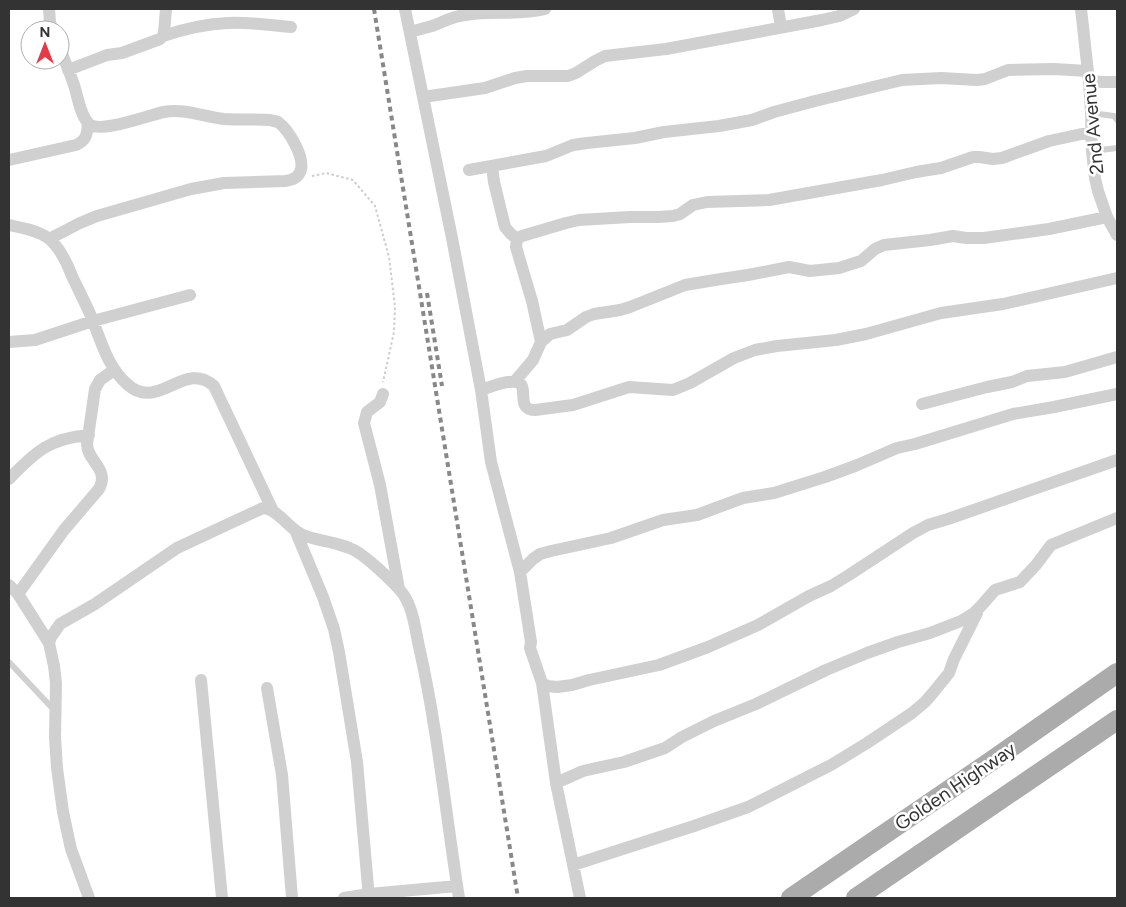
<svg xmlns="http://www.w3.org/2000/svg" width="1126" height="907" font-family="Figtree,sans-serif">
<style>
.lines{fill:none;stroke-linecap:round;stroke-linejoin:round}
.path{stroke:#cdcdcd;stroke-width:2;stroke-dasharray:2.5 2.5;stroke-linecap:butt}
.lane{stroke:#d0d0d0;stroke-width:6}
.street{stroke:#d0d0d0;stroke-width:12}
.primary{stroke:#ababab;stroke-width:20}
.rail{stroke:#888;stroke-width:4;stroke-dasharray:5 4;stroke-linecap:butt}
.labels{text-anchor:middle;stroke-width:5;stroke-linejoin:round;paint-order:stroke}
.street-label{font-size:19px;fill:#333;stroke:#fff}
</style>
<rect width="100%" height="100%" fill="#fff"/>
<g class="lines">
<path class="path" d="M312,176L326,173L353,180L375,206L389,257L395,307L394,332L383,382"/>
<path class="lane" d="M1091,113L1114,116L1117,120
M1092,151L1117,148
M9,662L55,711"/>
<path class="street" d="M49,9L50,22L52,30
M405,9L452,238L481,390L491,462L520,572L531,642L530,648L542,683L547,686L557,687L572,685L589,680L659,665L708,647L758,625L809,596L831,586L849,575L913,533L928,525L948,519L1117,460
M778,9L781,27
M1081,9L1089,81L1091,113L1092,151L1095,178L1098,191L1107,217L1117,235
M410,32C417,30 425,28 432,26C443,22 453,16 465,15C492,10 519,16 545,9
M163,36C184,29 205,24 228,23C249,22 270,25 291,27
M68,70L107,55L122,53L160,39L163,36L164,33L166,9
M1089,81L1103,82H1117
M423,97L485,88L515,78L527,76H568L576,73L595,61L605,56L666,49L822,20L839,16L854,9
M9,160L76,145C87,140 87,134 88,123
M492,166L494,182L505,227L510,233L517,239
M469,170L546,156L573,145L587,143L635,138L664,132L719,126L752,120L774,112L815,101L902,80L941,78L977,80L985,79L1008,70L1054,69L1088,71
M9,225C22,228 37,230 48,238C60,247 67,263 72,276C79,291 87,306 93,321C102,344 108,367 127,384C158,413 184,359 214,386L273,511
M49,239L80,223L97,216L191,189L224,183L285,181C291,180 296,179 299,174C308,161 289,130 278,122C275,121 273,121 270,120C255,119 239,120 224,119C204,117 184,108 164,112C149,115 100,134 89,124C80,115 78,97 74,85C70,73 65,61 60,49
M9,342L35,340L93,321L190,295
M541,342L532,301L516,247L517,239L522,236L566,223L579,220L630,217H658L673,216L680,214L693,205L707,202L769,200L882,180L916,172L941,168L973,157H979L993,159L1002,158L1049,141L1091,132
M515,381L533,360L541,342L550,334L567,330L586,317L594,314L620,310L630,307L685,285L721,279L748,275L789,267L810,271L839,268L861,261L875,249L884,245L930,240L953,236L966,238H984L1049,229L1107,217
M481,390C490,387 507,380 516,382C531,384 514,410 535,410L573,405L629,387L673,390L690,383L734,358L755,350L777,346L836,340L866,334L941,313L1003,304L1117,278
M383,394L380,402L367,412L364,423L380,485L399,589
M922,404L987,387L1012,382L1027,376L1065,372L1117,357
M9,479C35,452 50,438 89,435
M295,530L323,597L334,629L339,652L357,762L369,898
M520,572L533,559L540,554L551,551L611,538L663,520L697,515L743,498L774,493L825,477L855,466L897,448L915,444L1013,414L1054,407L1117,394
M9,585L18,594L49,643
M18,594L64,530L99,489C110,469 87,461 87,444L95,389L100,380L114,370
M201,680L222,898
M542,683L556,783
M267,688L282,775L292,898
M573,865L694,826L748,807L831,765L867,743L912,713L925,702L932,694L949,673L954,659L977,613
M89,898L71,849L63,812L57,768L55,737L56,683L54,666L49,643L51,637L60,624L95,604L177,548L263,508C278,509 289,529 303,535C315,540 328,541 340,545C345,546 350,548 354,550C367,557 390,579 400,590C414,606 415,631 420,651C438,732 446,816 459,898
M344,898L369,894L457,886
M580,898L556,783L583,771L624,762L665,748L682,737L714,721L756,704L826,670L867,653L898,642L930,633L961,621L974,613L981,606L995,590L1020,582L1036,565L1051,545L1117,518"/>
<path class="primary" d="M791,898L990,762L1117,673
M856,898L1117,720"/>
<path class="rail" d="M374,9L518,898
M427,293L442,386"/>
</g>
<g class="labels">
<g class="street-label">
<text transform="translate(1092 124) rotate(-95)" y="7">2nd Avenue</text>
<text transform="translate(955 786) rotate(-34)" y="7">Golden Highway</text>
</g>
</g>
<rect width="1126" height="907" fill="none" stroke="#333333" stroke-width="20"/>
<g transform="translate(45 45)"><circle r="24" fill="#ffffff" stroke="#adadad"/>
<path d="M0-4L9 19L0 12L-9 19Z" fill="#e63946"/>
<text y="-8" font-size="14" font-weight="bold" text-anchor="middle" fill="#333333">N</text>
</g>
</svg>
